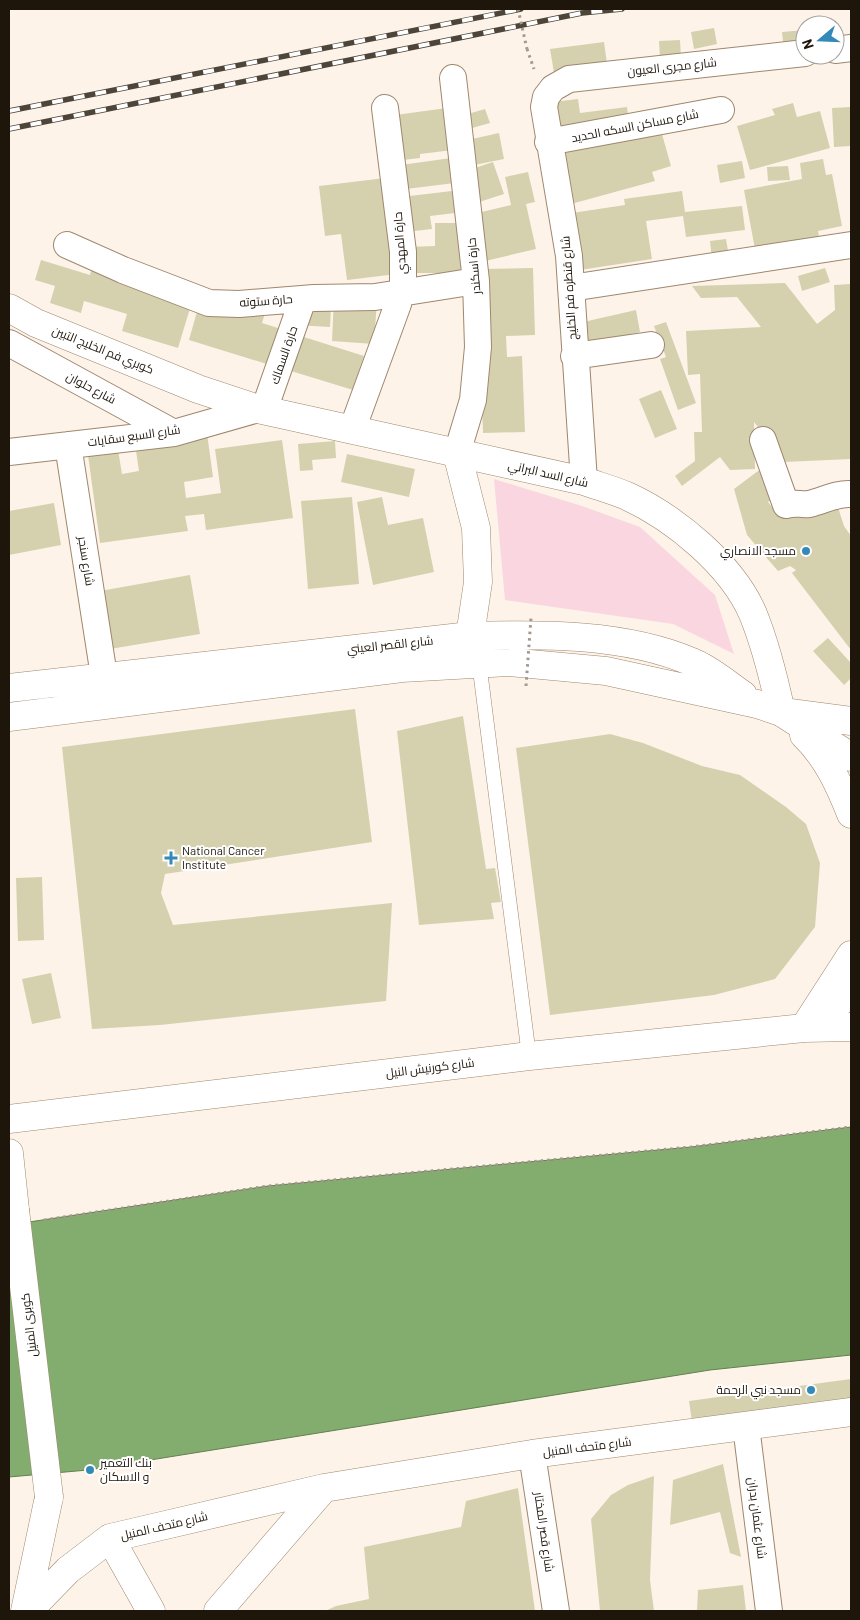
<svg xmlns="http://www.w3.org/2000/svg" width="860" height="1620" font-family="Barlow,Cairo,sans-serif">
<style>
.green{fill:#fad7e0}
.water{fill:#82ad6e;stroke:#647f50}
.building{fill:#d5d1af}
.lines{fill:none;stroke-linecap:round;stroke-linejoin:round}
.service-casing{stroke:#9f876e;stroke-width:15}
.minor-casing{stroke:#9f876e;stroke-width:28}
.tertiary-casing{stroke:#9f876e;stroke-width:29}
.primary-casing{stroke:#9f876e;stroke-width:29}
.trunk-casing{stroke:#9f876e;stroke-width:29}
.path{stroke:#a2988d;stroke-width:3;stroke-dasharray:2.5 4;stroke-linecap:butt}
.service{stroke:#fff;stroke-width:14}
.minor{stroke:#fff;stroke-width:26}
.tertiary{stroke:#fff;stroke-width:28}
.primary{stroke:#fff;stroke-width:28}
.trunk{stroke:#fff;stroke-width:28}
.rail-casing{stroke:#4e453a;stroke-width:5.5}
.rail{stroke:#fff;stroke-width:4;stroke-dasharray:11;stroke-linecap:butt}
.tertiary-bridge-casing{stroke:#9f876e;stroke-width:29;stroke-linecap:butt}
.path-bridge{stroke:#a2988d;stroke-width:3;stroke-dasharray:2.5 4;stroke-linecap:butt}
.tertiary-bridge{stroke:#fff;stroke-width:28}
.poi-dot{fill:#3489b8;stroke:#fff;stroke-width:2}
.labels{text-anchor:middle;stroke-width:4;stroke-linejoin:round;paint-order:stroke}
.street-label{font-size:12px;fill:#1e150b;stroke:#fff}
.poi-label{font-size:12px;fill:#1e150b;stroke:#fff;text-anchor:end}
</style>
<rect width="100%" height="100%" fill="#fef3e8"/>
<path class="green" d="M494,479L582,506L640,527L715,595L734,654L673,624L505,600Z"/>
<path class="water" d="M851,1127V1355L710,1370L88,1470L9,1477V1225L268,1186L691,1147Z"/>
<path class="building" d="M714,28L717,44L694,49L691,32Z
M805,30V55L820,56L785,59L782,32Z
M680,40L681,57L660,59L659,41Z
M604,42L608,71L555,79L550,49Z
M578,99L580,113L627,107L630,130L558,139L553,102Z
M793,103L797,117L820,111L830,148L750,170L737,126L775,115L772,109Z
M851,107V146L834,147L832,108Z
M447,108L453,150L420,154V158L394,161L388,116Z
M485,109L490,123L465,130L461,116Z
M660,127L671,166L652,172L655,181L571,204L558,155Z
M499,133L504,159L469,166L463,141Z
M451,158L455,183L398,190L394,166Z
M823,159L826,175L832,174L842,226L818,231L821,248L757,260L744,190L802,179L800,163Z
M742,161L745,178L720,183L717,165Z
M493,162L504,194L473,204L463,172Z
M788,166L790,180L768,181L767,167Z
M528,172L535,202L526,204L536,249L481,262L469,215L511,205L505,177Z
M385,178L397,274L347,280L341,234L325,236L319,186Z
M452,191L455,213L430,216L432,229L406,232L401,197Z
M682,191L685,212L742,206L745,230L686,237L683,216L646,221L652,259L580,270L572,213L625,205L624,199Z
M435,223H461V273H407L406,247L435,246Z
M726,239L729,256L712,259L710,241Z
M95,255L191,305L178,348L122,331L127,314L84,301L81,313L50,303L55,286L35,280L41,260L90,275Z
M533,268L535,335L506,336L507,357L522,356L525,432L483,433L478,286L480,269Z
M825,268L830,282L802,291L798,276Z
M785,283L817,324L835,310L834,285L851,284V459L784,462L754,422L755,469L730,470L720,457L682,486L675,476L695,461L694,432H702L700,374L688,375L686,331L761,327L737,297L701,298L692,286Z
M203,290L266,310L262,323L281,329L270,365L189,340Z
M332,290L330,327L294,325Z
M334,298L377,300L374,344L332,341Z
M636,310L640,332L584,345L579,323Z
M666,322L696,403L678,410L660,359L666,357L654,326Z
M288,332L364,356L353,390L278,367Z
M661,390L677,429L655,438L639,399Z
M206,426L213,477L184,482L186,498L221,493L215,449L282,440L293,518L206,530L204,514L185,516L188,531L100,543L88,455L118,450L122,474L139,471L135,444Z
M335,441L336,458L312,460L313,470L300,471L298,444Z
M347,454L415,469L409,497L341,482Z
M767,468L774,498L768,502L780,517L836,501L844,526L851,536V650L792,573L796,570L790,566L778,571L747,535L734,489L758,471Z
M352,497L359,584L308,589L301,501Z
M382,497L388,525L423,518L434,572L373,585L357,502Z
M54,503L61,545L9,555V511Z
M190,575L200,634L110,649L100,591Z
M828,638L851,663V678L844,685L813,651Z
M355,709L372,842L165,874L161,893L173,925L392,903L386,1001L160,1025L92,1029L62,747Z
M463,716L486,869L495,868L501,902L491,903L494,919L419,925L397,731Z
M610,734L643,743L702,766L740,775L786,807L806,824L820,863L815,927L775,979L714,995L550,1015L516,748Z
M42,877L44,940L18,941L16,878Z
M51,973L61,1018L32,1024L22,979Z
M851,1379V1401L692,1422L689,1401Z
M723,1464L741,1557L730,1553L720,1512L670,1525L673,1480Z
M654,1476L650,1580L654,1611H600L591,1519L611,1495L628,1485Z
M518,1488L535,1611H325L336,1606L369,1599L364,1547L461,1527L466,1501Z
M743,1585L746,1611H697L698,1590Z"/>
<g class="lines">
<g class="service-casing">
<path id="service" d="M479,662L529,1056"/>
</g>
<g class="minor-casing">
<path id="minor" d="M835,50L851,48
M453,78L476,281L478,347L473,400L457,453
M548,142L721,110
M67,245L123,270L209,303L239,304L314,298L375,297L476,281
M571,288L851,245
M9,343L174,433
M574,356L651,345
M264,410L303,299
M352,430L398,304L403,283V252L385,108
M763,440L786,505C796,502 800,505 809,504C823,501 836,493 851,494
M68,445L104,676
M9,452L174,433L258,409
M584,481L569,256L544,107L546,97L553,88L569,79L805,53
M746,1426L769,1611
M532,1454L556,1611"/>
</g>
<g class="tertiary-casing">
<path id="tertiary" d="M9,1153L15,1210
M110,1538L151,1611
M25,1611L49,1497
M28,1611L68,1570L110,1538L324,1488L532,1454L851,1412
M218,1611L324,1488"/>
</g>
<g class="primary-casing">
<path id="primary" d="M9,308L36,323L198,389L258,409L584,481C598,486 613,490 627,496C675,518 732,565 753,614C766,646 774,679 781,712
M814,1027L851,991"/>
</g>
<g class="trunk-casing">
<path id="trunk" d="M457,453L476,528L478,582L470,636
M9,688L470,636C541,634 625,633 692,662C710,669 727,684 743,695
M790,713L851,721
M9,717L402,668L508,662L606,671L757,704L781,712L851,757
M804,735C827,757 840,786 851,814
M804,1028L851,955
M9,1119L529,1056L804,1028L851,1027"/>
</g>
<path class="path" d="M527,49L534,69
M44,1220L268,1186L691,1147L851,1127"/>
<use href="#service" class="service"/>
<use href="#minor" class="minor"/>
<use href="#tertiary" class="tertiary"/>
<use href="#primary" class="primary"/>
<use href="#trunk" class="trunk"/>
<g class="rail-casing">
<path id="rail" d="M9,111L521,9
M9,129L582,13L622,9"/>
</g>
<use href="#rail" class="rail"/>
<g class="tertiary-bridge-casing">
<path id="tertiary-bridge" d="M15,1210L49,1497"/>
</g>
<path class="path-bridge" d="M518,9L527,49
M526,686L531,618"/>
<use href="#tertiary-bridge" class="tertiary-bridge"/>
</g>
<g class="poi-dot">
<circle cx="806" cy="551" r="5"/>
<path d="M168.5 850.5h5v5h5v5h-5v5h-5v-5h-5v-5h5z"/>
<circle cx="811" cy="1390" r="5"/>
<circle cx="90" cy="1470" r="5"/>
</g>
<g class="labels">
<g class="street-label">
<text transform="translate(672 67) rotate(-6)" y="4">شارع مجرى العيون</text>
<text transform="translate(635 126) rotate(-11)" y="4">شارع مساكن السكه الحديد</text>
<text transform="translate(400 243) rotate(-94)" y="4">حارة المهدي</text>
<text transform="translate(474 266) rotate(-95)" y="4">حارة اسكندر</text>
<text transform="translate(569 288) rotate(-94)" y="4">شارع قنطره فم الخليج</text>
<text transform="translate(266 301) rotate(-4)" y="4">حارة ستوته</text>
<text transform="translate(103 350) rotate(22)" y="4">كوبري فم الخليج التبين</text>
<text transform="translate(284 355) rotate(-71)" y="4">حارة السماك</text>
<text transform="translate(91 388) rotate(28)" y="4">شارع حلوان</text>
<text transform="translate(134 436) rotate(-8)" y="4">شارع السبع سقايات</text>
<text transform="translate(548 474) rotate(13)" y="4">شارع السد البراني</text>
<text transform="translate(86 561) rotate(81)" y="4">شارع سنجر</text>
<text transform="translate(390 645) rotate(-6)" y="4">شارع القصر العيني</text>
<text transform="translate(430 1068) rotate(-7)" y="4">شارع كورنيش النيل</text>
<text transform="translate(29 1325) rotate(-97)" y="4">كوبرى المنيل</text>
<text transform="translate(587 1447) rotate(-7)" y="4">شارع متحف المنيل</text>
<text transform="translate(757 1518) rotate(83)" y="4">شارع عثمان بدران</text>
<text transform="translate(164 1526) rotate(-13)" y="4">شارع متحف المنيل</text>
<text transform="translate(544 1532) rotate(82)" y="4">شارع قصر المختار</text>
</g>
<g class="poi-label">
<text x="796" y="555">مسجد الانصاري</text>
<text x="182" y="855" text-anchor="start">National Cancer<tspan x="182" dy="14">Institute</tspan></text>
<text x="801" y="1394">مسجد نبي الرحمة</text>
<text x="100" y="1467" text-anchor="start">بنك التعمير<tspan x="100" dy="14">و الاسكان</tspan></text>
</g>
</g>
<rect width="860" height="1620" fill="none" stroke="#1e150b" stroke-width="20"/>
<g transform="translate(820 40) rotate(251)"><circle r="24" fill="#ffffff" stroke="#a5a19d"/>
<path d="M0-4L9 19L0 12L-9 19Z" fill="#3489b8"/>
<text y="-8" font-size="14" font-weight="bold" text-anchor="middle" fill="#1e150b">N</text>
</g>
</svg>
